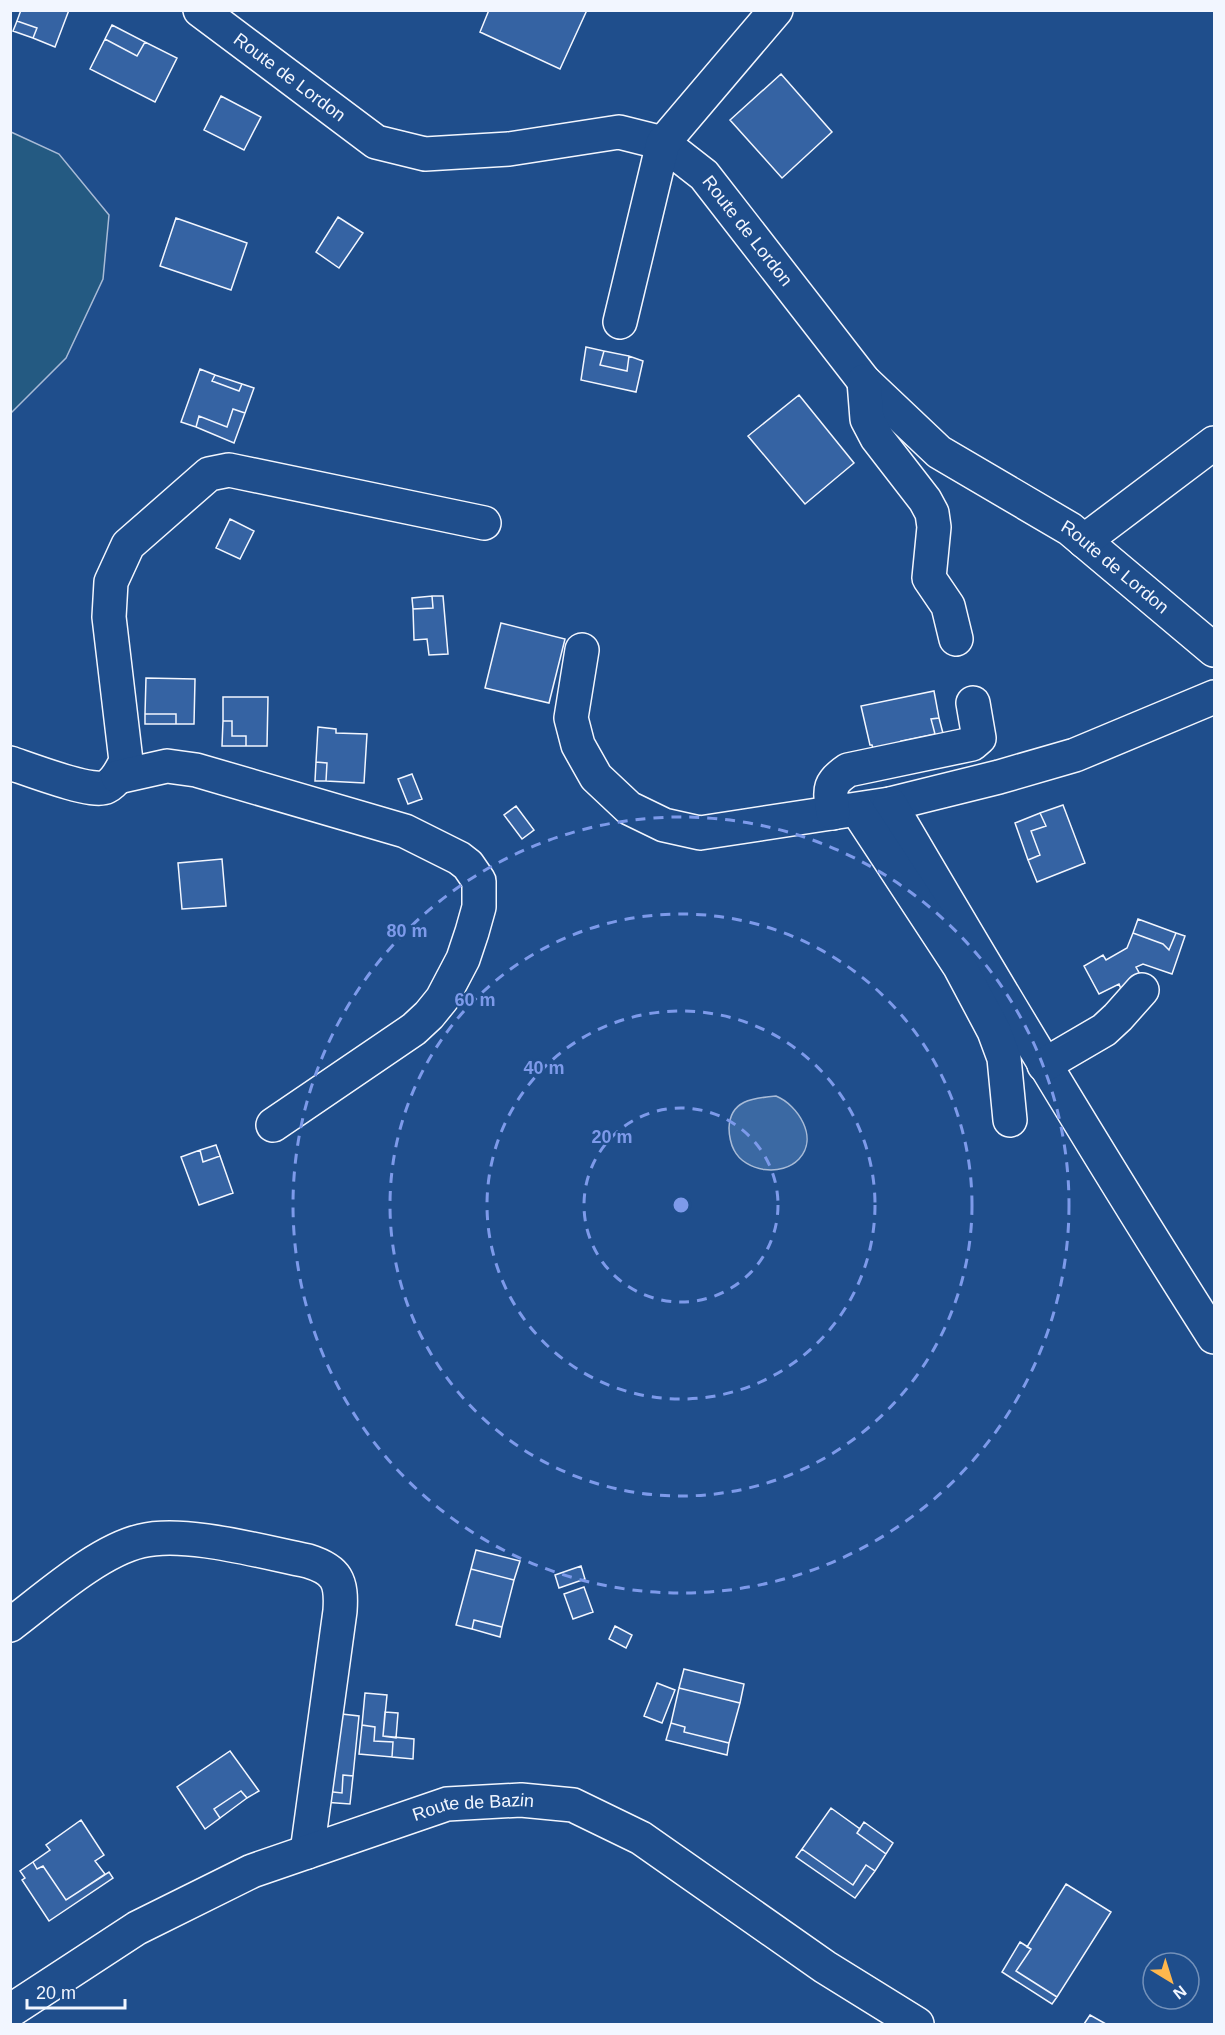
<svg xmlns="http://www.w3.org/2000/svg" width="1225" height="2035" font-family="Helvetica,sans-serif">
<style>
.green{fill:#245a82;stroke:#a8bbd7;stroke-width:1.5}
.water{fill:#3b69a3;stroke:#a8bbd7;stroke-width:1.5}
.building{fill:#3563a3;stroke:#f2f6ff;stroke-width:1.5}
.lines{fill:none;stroke-linecap:round;stroke-linejoin:round}
.minor-casing{stroke:#f2f6ff;stroke-width:36}
.minor{stroke:#1f4e8c;stroke-width:33}
.ring{fill:none;stroke:#7d9aea;stroke-width:3;stroke-dasharray:10 8}
.labels{text-anchor:middle;stroke-width:4.5;stroke-linejoin:round;paint-order:stroke}
.street-label{font-size:18px;fill:#f2f6ff;stroke:#1f4e8c}
.centre{fill:#7d9aea;stroke:#1f4e8c;stroke-width:3}
.ring-label{font-size:18px;text-anchor:middle;font-weight:bold;fill:#7d9aea;stroke:#1f4e8c;stroke-width:4.5;stroke-linejoin:round;paint-order:stroke}
</style>
<rect width="100%" height="100%" fill="#1f4e8c"/>
<path class="green" d="M11,132L59,154L109,215L103,279L66,358L11,413Z"/>
<path class="water" d="M776,1096C798,1105 819,1138 799,1159C782,1177 745,1172 734,1150C731,1145 729,1135 729,1128C730,1100 753,1098 776,1096Z"/>
<path class="building" d="M21,10H69L55,47L33,38L37,28L17,21Z
M489,10H587L560,69L480,32Z
M17,21L37,28L33,38L13,31Z
M112,25L145,42L137,56L105,39Z
M105,39L137,56L145,42L177,58L155,102L90,69Z
M781,74L832,132L782,178L730,120Z
M221,96L261,117L244,150L204,130Z
M338,217L363,233L339,268L316,252Z
M176,218L247,243L231,290L160,266Z
M586,347L604,351L600,365L627,371L629,356L643,361L636,392L581,380Z
M604,351L629,356L627,371L600,365Z
M200,369L215,375L212,381L239,391L242,384L254,388L245,413L233,409L227,427L199,416L196,427L181,422Z
M215,375L242,384L239,391L212,381Z
M799,395L854,463L805,504L748,436Z
M233,409L245,413L234,443L196,427L199,416L227,427Z
M230,519L254,531L240,559L216,548Z
M432,596L433,608L413,609L412,598Z
M432,596H443L448,654L429,655L427,639L414,640L413,609L433,608Z
M501,623L565,639L549,703L485,688Z
M146,678L195,679L194,724H176V714H145Z
M934,691L939,718L931,719L935,734L901,741L904,753L876,759L872,745H870L861,706Z
M223,697H268L267,746H246V736H232V721H223Z
M145,714H176V724H145Z
M939,718L946,745L904,753L901,741L935,734L931,719Z
M223,721H232V736H246V746H222Z
M318,727L336,729V733L367,734L364,783L326,781L327,763L316,762Z
M316,762L327,763L326,781H315Z
M412,774L422,799L408,804L398,779Z
M1063,805L1085,863L1037,882L1028,860L1040,855L1031,831L1046,826L1040,813Z
M516,806L534,830L522,839L504,815Z
M1040,813L1046,826L1031,831L1040,855L1028,860L1015,823Z
M222,859L226,906L182,909L178,863Z
M1138,919L1176,933L1169,950L1163,944L1133,933Z
M1133,933L1163,944L1169,950L1176,933L1185,936L1172,974L1143,964L1136,967L1142,978L1121,989L1119,984L1099,994L1084,966L1103,955L1106,960L1127,948Z
M216,1145L220,1156L203,1162L200,1150Z
M200,1150L203,1162L220,1156L233,1193L199,1205L181,1157Z
M476,1550L520,1561L514,1580L471,1569Z
M581,1566L585,1579L559,1588L555,1575Z
M471,1569L514,1580L502,1627L474,1620L472,1629L456,1625Z
M584,1587L593,1612L573,1619L564,1594Z
M474,1620L502,1627L500,1637L472,1629Z
M615,1626L632,1635L626,1648L609,1639Z
M684,1669L744,1684L740,1703L679,1688Z
M657,1683L675,1690L662,1723L644,1716Z
M679,1688L740,1703L729,1743L684,1732L685,1727L671,1723Z
M365,1693L387,1695L383,1736L414,1739L413,1759L392,1757L393,1742L374,1741L375,1727L362,1725Z
M385,1712L398,1713L396,1738L383,1736Z
M333,1713L359,1716L353,1776L343,1775L342,1793L324,1791Z
M671,1723L685,1727L684,1732L729,1743L727,1755L666,1740Z
M362,1725L375,1727L374,1741L393,1742L392,1757L359,1754Z
M230,1751L259,1791L247,1798L241,1791L214,1809L220,1818L205,1829L177,1787Z
M343,1775L353,1776L350,1804L323,1802L324,1791L342,1793Z
M241,1791L247,1798L220,1818L214,1809Z
M831,1808L860,1829L857,1833L886,1854L875,1871L866,1865L853,1885L802,1849Z
M81,1820L104,1855L95,1861L105,1874L66,1900L43,1866L37,1869L33,1862L50,1850L46,1845Z
M864,1822L893,1843L886,1854L857,1833Z
M802,1849L853,1885L866,1865L875,1871L855,1898L796,1857Z
M33,1862L37,1869L43,1866L66,1900L109,1872L113,1878L49,1921L22,1880L25,1878L20,1871Z
M1066,1884L1111,1912L1057,1997L1016,1971L1031,1949L1027,1947Z
M1020,1942L1031,1949L1016,1971L1057,1997L1052,2004L1002,1972Z
M1090,2015L1106,2024H1084Z"/>
<g class="lines">
<g class="minor-casing">
<g id="minor">
<path id="s1" d="M200,10L376,142L425,154L509,149L619,132L663,143L704,175L864,381L939,452L1070,529L1214,650"/>
<path d="M620,322L663,143L776,10"/>
<path d="M864,381L867,419L877,438L925,500L932,513L934,527L929,578L948,606L956,639"/>
<path d="M1084,541L1214,443"/>
<path d="M582,650L571,718L578,745L596,777L629,808L664,825L700,833L890,804L999,777L1075,755L1214,697"/>
<path d="M10,763C28,769 93,794 106,787C116,782 121,771 126,761L109,617L111,582L128,545L209,474L229,470L484,523"/>
<path d="M118,777L167,766L196,770L405,831L459,858L468,865L479,881V907L472,932L463,959L442,999L429,1015L414,1029L273,1125"/>
<path d="M890,804C995,983 1102,1162 1214,1337"/>
<path d="M857,810L960,967L994,1031L1004,1058L1010,1120"/>
<path d="M833,813C830,790 827,784 848,770L972,744L979,738L973,703"/>
<path d="M1044,1065L1104,1030L1118,1017L1142,990"/>
<path d="M10,1625C46,1598 98,1551 141,1541C185,1530 262,1552 308,1561C337,1570 342,1581 340,1611L307,1852"/>
<path id="s2" d="M10,2011L137,1928L252,1871L447,1804L521,1800L573,1805L641,1838L825,1967L917,2024"/>
</g>
</g>
<use href="#minor" class="minor"/>
</g>
<g class="ring">
<circle cx="681" cy="1205" r="97"/>
<circle cx="681" cy="1205" r="194"/>
<circle cx="681" cy="1205" r="291"/>
<circle cx="681" cy="1205" r="388"/>
</g>
<g class="labels">
<g class="street-label">
<text dy="6" stroke="none"><textPath href="#s1" startOffset="112">Route de Lordon</textPath></text>
<text dy="6" stroke="none"><textPath href="#s1" startOffset="634">Route de Lordon</textPath></text>
<text dy="6" stroke="none"><textPath href="#s1" startOffset="1138">Route de Lordon</textPath></text>
<text dy="6" stroke="none"><textPath href="#s2" startOffset="512">Route de Bazin</textPath></text>
</g>
</g>
<circle cx="681" cy="1205" r="9" class="centre"/>
<g class="ring-label">
<text x="407" y="937">80 m</text>
<text x="475" y="1006">60 m</text>
<text x="544" y="1074">40 m</text>
<text x="612" y="1143">20 m</text>
</g>
<rect width="1225" height="2035" fill="none" stroke="#f2f6ff" stroke-width="24"/>
<g transform="translate(1171 1981) rotate(142)"><circle r="28" fill="#1f4e8c" stroke="#7391ba" stroke-width="1.5"/>
<path d="M0-4.5L10 22L0 15L-10 22Z" fill="#ffb74d"/>
<text y="-9" font-size="16" font-weight="bold" text-anchor="middle" fill="#f2f6ff">N</text>
</g>
<path d="M27 1999v9h98v-9" fill="none" stroke="#f2f6ff" stroke-width="3"/>
<text x="36" y="1999" font-size="18" fill="#f2f6ff" stroke="#1f4e8c" stroke-width="4.5" paint-order="stroke">20 m</text>
</svg>
